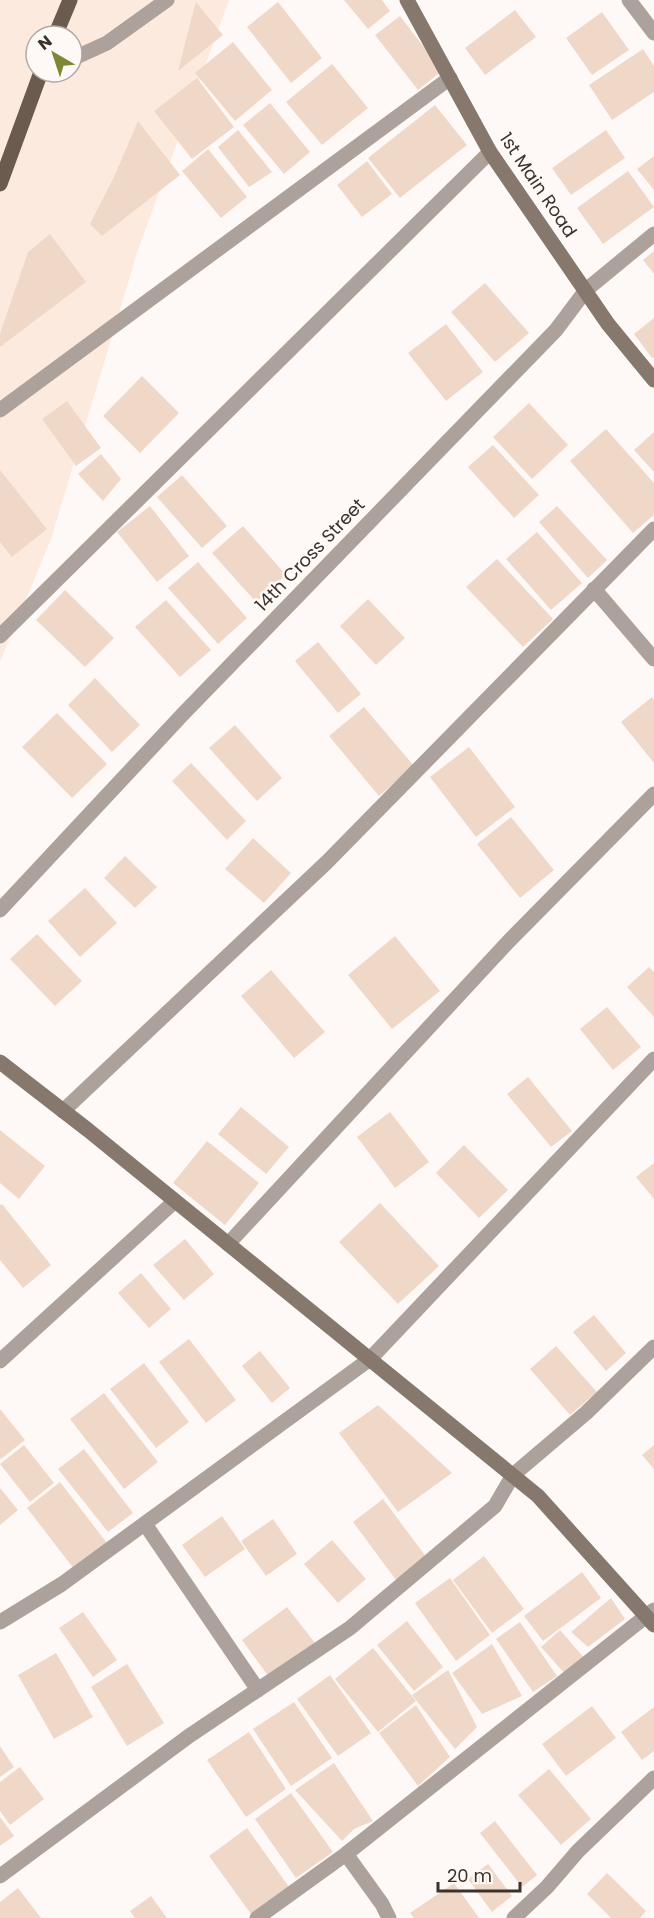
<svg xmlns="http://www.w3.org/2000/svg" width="654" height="1918" font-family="Poppins,sans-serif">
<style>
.built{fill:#fdeade;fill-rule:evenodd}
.building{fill:#f0d8c8}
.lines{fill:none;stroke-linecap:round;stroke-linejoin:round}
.street{stroke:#aca29b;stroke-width:15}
.secondary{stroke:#86786d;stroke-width:15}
.primary{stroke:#6b5a4e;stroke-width:15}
.labels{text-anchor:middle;stroke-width:5;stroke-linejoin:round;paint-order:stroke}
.street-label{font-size:18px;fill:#3b322c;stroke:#fef9f6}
</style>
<rect width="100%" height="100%" fill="#fef9f6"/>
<path class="built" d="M0,0H229L138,250L51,539L0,662ZM36,36H72V72H36Z"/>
<path class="building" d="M344,0H382L390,11L368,29Z
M196,2L223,35L178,71L191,20Z
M278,2L322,58L291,83L247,27Z
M515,10L536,37L485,75L465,48Z
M602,12L629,50L592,75L566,38Z
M400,16L442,71L418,90L375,35Z
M233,42L272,90L235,121L195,73Z
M643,49L654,66V92L612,120L589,85Z
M332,64L368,108L322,145L286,102Z
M197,78L234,127L192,159L154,111Z
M270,103L310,152L284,174L243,125Z
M435,105L467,145L400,198L368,158Z
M138,121L180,175L102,236L90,224L114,177Z
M238,130L272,172L249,187L218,147Z
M606,130L625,158L571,195L552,168Z
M208,149L247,197L221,218L182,171Z
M654,156V190L637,169Z
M367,161L392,194L362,217L337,185Z
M628,171L654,207L603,244L577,208Z
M50,234L86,282L0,347V334L28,252Z
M654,251V274L643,260Z
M485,283L529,333L495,362L451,312Z
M654,318V357L652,358L634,334Z
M446,324L483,372L446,401L408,353Z
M142,376L179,413L140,453L103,416Z
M67,401L101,448L76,466L42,419Z
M529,403L568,445L532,479L493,437Z
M606,429L654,483V515L633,533L570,461Z
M654,432V472L634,450Z
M493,445L539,495L514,518L468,467Z
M101,454L121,479L103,501L78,474Z
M0,470L47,529L12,557L0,542Z
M182,475L227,526L202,548L157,497Z
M150,506L189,556L157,582L117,532Z
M557,506L607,560L588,578L539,522Z
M243,526L286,575L256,602L212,553Z
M537,532L582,583L551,610L506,559Z
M497,559L553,619L523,647L466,587Z
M198,562L247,618L218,644L168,588Z
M65,590L114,638L85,667L36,620Z
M368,599L405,638L376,665L340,626Z
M166,600L211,650L180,677L135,627Z
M318,642L361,694L338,713L295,661Z
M95,678L140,725L112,752L68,705Z
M652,697L654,700V763L621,722Z
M364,707L414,766L379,796L329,736Z
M57,713L107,764L72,798L22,747Z
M235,725L282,778L257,801L209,748Z
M469,747L515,807L476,837L430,777Z
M191,763L246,821L227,840L172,781Z
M511,817L554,870L520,898L477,844Z
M253,838L291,873L264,903L225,869Z
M125,856L157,887L135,908L104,878Z
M85,888L117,923L80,957L48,921Z
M37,934L82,981L55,1006L10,959Z
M395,936L440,991L392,1029L348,975Z
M649,967L654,972V1017L627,987Z
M271,970L325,1032L294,1058L241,996Z
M607,1007L641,1047L613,1070L580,1029Z
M528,1077L572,1131L551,1147L507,1094Z
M241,1107L289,1147L266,1174L218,1134Z
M390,1112L429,1162L395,1188L357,1137Z
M0,1130L45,1166L19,1199L0,1183Z
M207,1141L259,1183L225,1225L173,1183Z
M464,1145L508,1190L479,1218L436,1173Z
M654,1163V1199L636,1177Z
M380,1203L439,1266L398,1304L339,1242Z
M2,1204L51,1265L23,1288L0,1260V1205Z
M185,1239L214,1274L184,1300L153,1265Z
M141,1273L171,1309L149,1328L118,1293Z
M594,1315L626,1353L606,1371L573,1332Z
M189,1339L236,1400L206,1423L159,1362Z
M556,1346L597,1392L570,1415L530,1369Z
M260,1351L290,1388L272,1403L242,1366Z
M144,1363L189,1422L156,1448L110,1389Z
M104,1393L158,1462L124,1489L70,1419Z
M378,1405L452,1473L398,1512L339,1433Z
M0,1409L25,1440L1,1459L0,1458Z
M24,1445L54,1483L30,1502L0,1464Z
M654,1445V1469L642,1455Z
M84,1449L133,1513L108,1532L58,1469Z
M60,1482L107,1543L74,1569L27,1508Z
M0,1488L18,1510L0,1525Z
M383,1499L427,1558L396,1580L353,1522Z
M222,1516L245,1549L205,1577L182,1545Z
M273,1519L297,1554L266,1576L241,1541Z
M332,1540L366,1579L338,1603L304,1564Z
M484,1556L524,1609L492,1633L453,1580Z
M582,1572L601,1598L543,1641L524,1616Z
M450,1578L490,1635L456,1661L415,1603Z
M611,1598L625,1619L588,1647L571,1632Z
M287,1607L315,1643L269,1677L242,1640Z
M83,1612L117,1660L93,1677L59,1628Z
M407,1621L443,1667L414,1691L377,1645Z
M520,1622L557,1676L533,1692L496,1639Z
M560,1630L585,1659L566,1675L541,1647Z
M492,1644L522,1696L482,1714L452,1673Z
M373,1648L416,1701L378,1732L335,1679Z
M56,1653L93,1717L54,1739L18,1675Z
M127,1664L164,1723L127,1746L91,1687Z
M448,1670L477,1727L455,1749L412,1695Z
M330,1675L371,1733L338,1756L297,1699Z
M294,1702L332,1758L291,1786L253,1729Z
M416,1705L450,1757L418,1786L379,1733Z
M592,1706L616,1738L566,1776L542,1744Z
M654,1707V1751L642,1760L621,1732Z
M249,1732L286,1789L246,1817L207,1760Z
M0,1746L14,1767L0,1777Z
M334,1763L373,1821L354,1829L342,1841L295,1790Z
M20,1767L44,1799L10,1825L0,1811V1782Z
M549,1769L591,1819L561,1845L518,1795Z
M291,1793L333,1852L296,1878L255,1819Z
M0,1817L14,1836L0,1846Z
M495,1821L537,1875L522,1887L480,1833Z
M247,1828L289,1887L251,1914L209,1856Z
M488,1864L512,1896L492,1912L468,1879Z
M607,1873L646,1911L640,1918H611L587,1894Z
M454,1883L479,1918H414L410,1913Z
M18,1888L41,1918H0V1902Z
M151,1896L167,1918H135L130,1911Z"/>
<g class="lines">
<path class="street" d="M629,0L654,33
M72,59L107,43L167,0
M0,410L450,78
M594,589L654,659
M0,636L490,152
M0,910L183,714L556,330L586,290L654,234
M63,1111L327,862L654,529
M228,1244L508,942L654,794
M0,1361L175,1201
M145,1524L258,1690
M0,1622L62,1584L370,1359L654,1059
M346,1854L382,1904L389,1918
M0,1876L189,1736L350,1628L495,1506L513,1475L586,1413L654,1347
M257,1918L346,1854L654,1610
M514,1918L547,1887L578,1851L654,1778"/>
<path class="secondary" d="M407,0L490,152L608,324L654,380
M0,1062L88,1130L538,1496L654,1625"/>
<path class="primary" d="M55,36L70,0
M0,184L41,72"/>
</g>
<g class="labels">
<g class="street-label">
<text transform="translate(538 185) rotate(56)" y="6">1st Main Road</text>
<text transform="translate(310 555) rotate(-46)" y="6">14th Cross Street</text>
</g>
</g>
<g transform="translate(54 54) rotate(321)"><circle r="28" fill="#fef9f6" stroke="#b0a9a5" stroke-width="1.5"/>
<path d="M0-4.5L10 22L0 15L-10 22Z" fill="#7e8733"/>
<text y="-9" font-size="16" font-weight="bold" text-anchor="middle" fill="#3b322c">N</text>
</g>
<path d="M438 1882v9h82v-9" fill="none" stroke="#3b322c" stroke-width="3"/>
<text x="447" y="1882" font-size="18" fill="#3b322c" stroke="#fef9f6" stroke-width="4.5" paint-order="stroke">20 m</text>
</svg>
